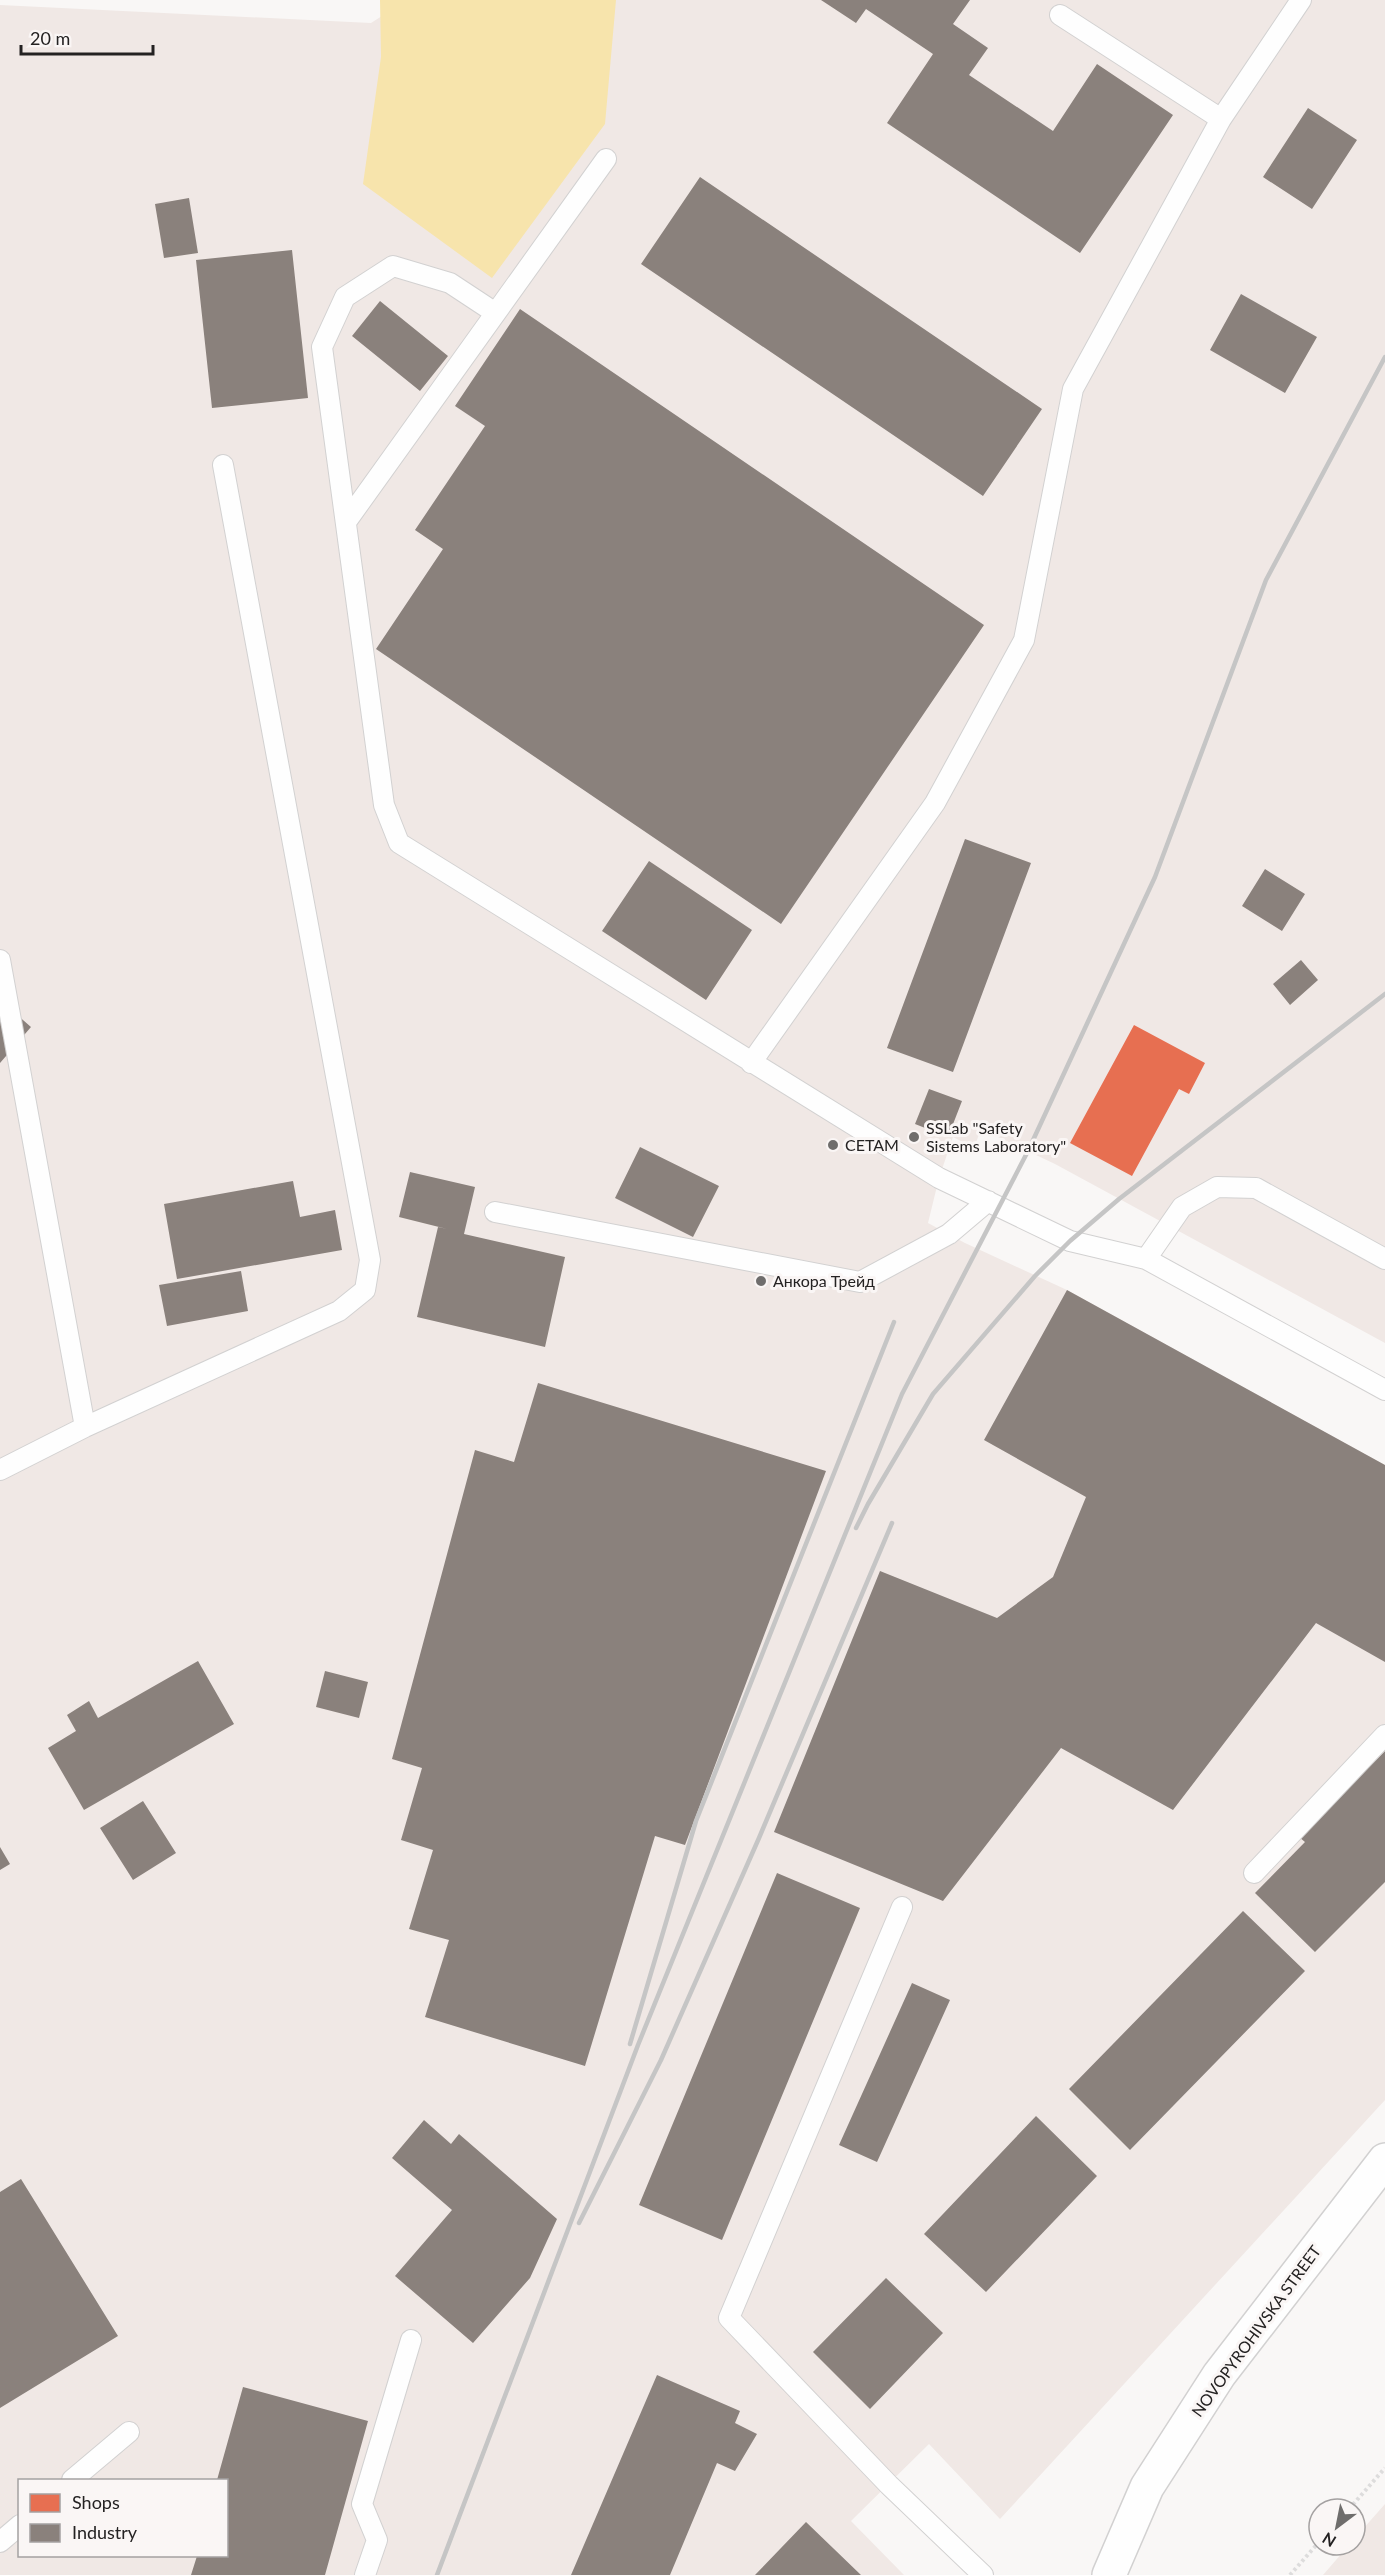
<svg xmlns="http://www.w3.org/2000/svg" width="1385" height="2575" font-family="Lato,sans-serif">
<style>
.built{fill:#f0e8e5;fill-rule:evenodd}
.green{fill:#f7e4ac}
.shops{fill:#e76f51}
.industry{fill:#8a817c}
.lines{fill:none;stroke-linecap:round;stroke-linejoin:round}
.service-casing{stroke:#d2d1d1;stroke-width:22}
.minor-casing{stroke:#d2d1d1;stroke-width:36}
.path{stroke:#dddcdc;stroke-width:4;stroke-dasharray:3 3;stroke-linecap:butt}
.service{stroke:#fefefe;stroke-width:20}
.minor{stroke:#fefefe;stroke-width:33}
.rail{stroke:#c5c5c5;stroke-width:4.5}
.poi-dot{fill:#6f6d6c;stroke:#faf6f5;stroke-width:2}
.labels{text-anchor:middle;stroke-width:6;stroke-linejoin:round;paint-order:stroke}
.poi-label{font-size:16px;fill:#242222;stroke:#faf6f5;text-anchor:start}
.street-label{font-size:16px;fill:#242222;stroke:#faf6f5}
</style>
<rect width="100%" height="100%" fill="#f9f7f6"/>
<path class="built" d="M407,0H1385V1343L1055,1164L981,1129L974,1148L953,1137L939,1178L928,1223L965,1243L1067,1290L1385,1465V2100L1000,2519L929,2444L851,2521L904,2575H0V5L371,23ZM20,2480H226V2556H20Z
M1385,2504V2575H1323L1349,2545H1355V2538Z"/>
<path class="green" d="M380,0H616L605,124L492,278L363,184L381,57Z"/>
<path class="shops" d="M1134,1025L1205,1063L1189,1094L1179,1089L1132,1176L1070,1143Z"/>
<path class="industry" d="M821,0H970L953,24L988,48L969,75L1053,131L1097,64L1173,115L1080,253L887,123L933,54L866,9L856,23Z
M1308,108L1357,140L1312,209L1263,177Z
M700,177L1042,409L983,496L641,264Z
M189,198L198,253L164,258L155,204Z
M292,250L308,398L212,408L196,260Z
M1241,294L1317,337L1285,393L1210,350Z
M380,301L448,356L420,391L352,336Z
M520,309L984,625L781,924L376,649L443,549L415,530L485,426L455,406Z
M965,839L1031,863L953,1072L887,1048Z
M649,861L752,930L706,1000L602,931Z
M1265,869L1305,894L1282,931L1242,906Z
M1301,960L1318,980L1290,1005L1273,984Z
M0,1000L31,1027L0,1063Z
M929,1089L962,1101L948,1137L915,1124Z
M640,1147L719,1186L693,1237L615,1198Z
M410,1172L475,1187L464,1234L565,1257L545,1347L417,1317L438,1227L447,1229L399,1217Z
M293,1181L300,1217L335,1210L342,1250L177,1279L164,1204Z
M241,1271L248,1311L167,1326L159,1285Z
M1067,1290L1385,1465V1662L1316,1623L1173,1810L1061,1748L943,1901L774,1832L880,1571L997,1618L1053,1577L1086,1497L984,1440Z
M538,1383L826,1471L685,1845L655,1836L585,2066L425,2017L449,1940L409,1929L433,1850L401,1840L422,1768L392,1759L475,1450L514,1462Z
M198,1661L234,1724L84,1810L48,1748L76,1731L67,1715L89,1701L98,1718Z
M325,1671L368,1682L359,1718L316,1707Z
M1385,1751V1882L1315,1952L1255,1893L1305,1842L1299,1837Z
M143,1801L176,1853L133,1880L100,1828Z
M0,1847L10,1864L0,1870Z
M777,1873L860,1908L722,2240L639,2205Z
M1243,1911L1305,1971L1130,2150L1069,2089Z
M912,1983L950,2000L877,2162L839,2145Z
M1036,2116L1097,2176L986,2292L924,2234Z
M424,2120L451,2144L459,2134L557,2219L530,2278L473,2343L395,2276L452,2210L392,2158Z
M21,2179L118,2336L0,2408V2192Z
M886,2278L943,2333L870,2409L813,2352Z
M657,2375L740,2411L735,2423L757,2434L735,2471L717,2463L670,2575H571Z
M243,2387L368,2421L325,2575H191L197,2556H226V2480H217Z
M806,2522L861,2575H755Z"/>
<g class="lines">
<g class="service-casing">
<path id="service" d="M1060,15L1221,119
M494,312L450,283L393,266L345,297L322,347L384,805L399,843L939,1178L1070,1241L1146,1259L1385,1390
M346,522L606,159
M0,960L85,1427
M751,1063L935,803L1024,640L1073,389L1221,119L1301,0
M495,1212L860,1282L949,1234L988,1201
M1146,1259L1182,1207L1217,1187L1256,1188L1385,1259
M0,1470L85,1427L339,1311L365,1290L370,1260L223,465
M1254,1873L1385,1735
M902,1907L729,2318L889,2485L983,2575
M72,2480L129,2432
M0,2542L20,2525
M365,2575L377,2540L362,2504L411,2340"/>
</g>
<g class="minor-casing">
<path id="minor" d="M1109,2575L1147,2487L1219,2375L1385,2160"/>
</g>
<path class="path" d="M1349,2509L1385,2468
M1290,2575L1319,2542"/>
<use href="#service" class="service"/>
<use href="#minor" class="minor"/>
<path class="rail" d="M856,1528L868,1504L933,1394L1035,1276L1070,1241L1119,1199L1385,994
M630,2044L696,1821L894,1322
M579,2223L661,2060L759,1838L892,1523
M437,2575L638,2045L902,1394L1028,1151L1155,877L1266,580L1385,357"/>
</g>
<g class="poi-dot">
<circle cx="914" cy="1137" r="6"/>
<circle cx="833" cy="1145" r="6"/>
<circle cx="761" cy="1281" r="6"/>
</g>
<g class="labels">
<g class="poi-label">
<text x="926" y="1134">SSLab "Safety<tspan x="926" dy="18">Sistems Laboratory"</tspan></text>
<text x="845" y="1151">СЕТАМ</text>
<text x="773" y="1287">Анкора Трейд</text>
</g>
<g class="street-label">
<text transform="translate(1256 2331) rotate(-54)" y="6">NOVOPYROHIVSKA STREET</text>
</g>
</g>
<rect x="18" y="2479" width="210" height="78" fill="#faf6f5" stroke="#a4a1a1" stroke-width="1.5"/>
<rect x="30" y="2494" width="30" height="18" fill="#e76f51" stroke="#a4a1a1" stroke-width="1.5"/>
<text x="72" y="2509" font-size="18" fill="#242222">Shops</text>
<rect x="30" y="2524" width="30" height="18" fill="#8a817c" stroke="#a4a1a1" stroke-width="1.5"/>
<text x="72" y="2539" font-size="18" fill="#242222">Industry</text>
<g transform="translate(1337 2527) rotate(212)"><circle r="28" fill="#faf6f5" stroke="#a4a1a1" stroke-width="1.5"/>
<path d="M0-4.5L10 22L0 15L-10 22Z" fill="#6f6d6c"/>
<text y="-9" font-size="16" font-weight="bold" text-anchor="middle" fill="#242222">N</text>
</g>
<path d="M21 45v9h132v-9" fill="none" stroke="#242222" stroke-width="3"/>
<text x="30" y="45" font-size="18" fill="#242222" stroke="#faf6f5" stroke-width="4.5" paint-order="stroke">20 m</text>
</svg>
